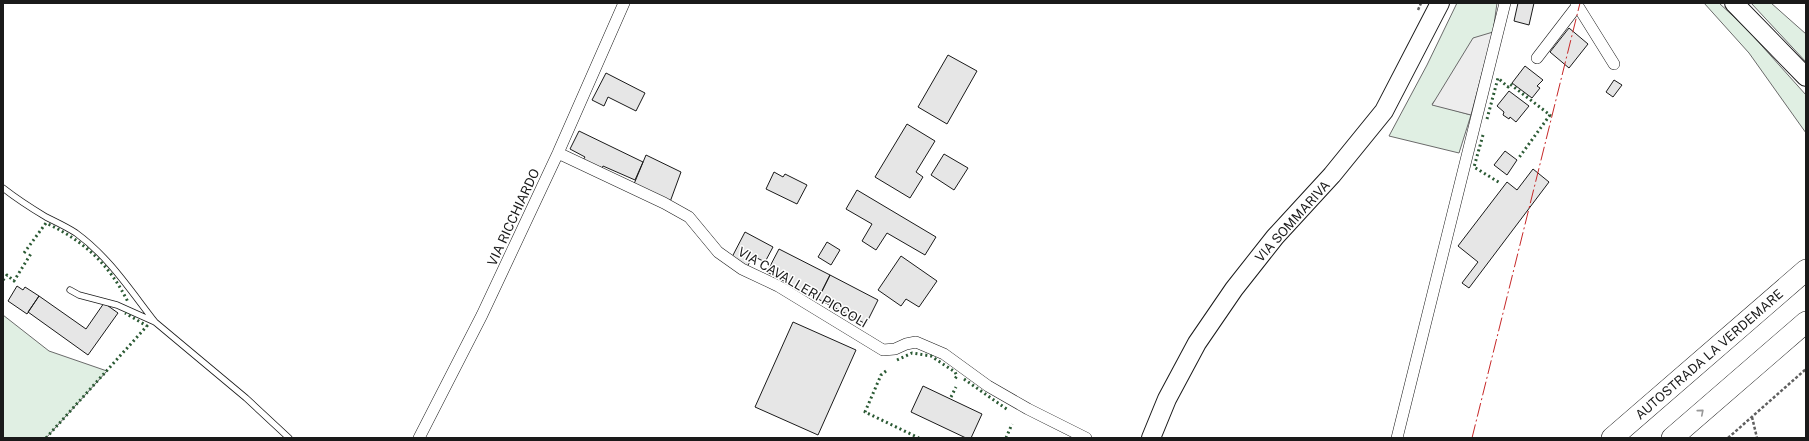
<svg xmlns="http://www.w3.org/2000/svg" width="1809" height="441" font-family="'Public Sans',sans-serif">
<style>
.green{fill:#e0efe3;stroke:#6a6a6a}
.parking{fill:#ededed;stroke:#6a6a6a}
.building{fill:#e6e6e6;stroke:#1a1a1a}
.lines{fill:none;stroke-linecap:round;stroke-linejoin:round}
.service-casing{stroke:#1a1a1a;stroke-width:7}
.minor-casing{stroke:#1a1a1a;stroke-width:12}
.primary-casing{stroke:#1a1a1a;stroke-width:20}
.motorway-casing{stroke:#1a1a1a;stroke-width:22}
.path{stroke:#5f5f5f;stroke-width:2.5;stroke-dasharray:3 2;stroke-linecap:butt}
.service{stroke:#fff;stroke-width:5.5}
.minor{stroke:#fff;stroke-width:11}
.primary{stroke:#fff;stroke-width:18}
.motorway{stroke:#fff;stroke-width:21}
.hedge{stroke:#2b5a34;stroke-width:3;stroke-dasharray:2 3;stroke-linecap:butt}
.power{stroke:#c62828;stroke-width:1;stroke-dasharray:14 3 2 3;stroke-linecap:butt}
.oneway{stroke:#989898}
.labels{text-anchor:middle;stroke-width:3;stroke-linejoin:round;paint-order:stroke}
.street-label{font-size:13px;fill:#1a1a1a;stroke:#fff}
</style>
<rect width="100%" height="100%" fill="#fff"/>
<path class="green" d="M1457,3H1497L1493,32L1432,104L1471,115L1459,153L1389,136L1427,65Z
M1704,3H1719L1745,27L1806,95V133L1749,53Z
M1751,3H1771L1806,34V62Z
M3,315L49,351L107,371L46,438H3Z"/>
<path class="parking" d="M1493,32L1471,115L1432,105L1473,38Z"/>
<path class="building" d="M1518,3H1534L1529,25L1514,21Z
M1569,28L1588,44L1569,68L1550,52Z
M948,55L977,71L947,124L918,107Z
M1525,66L1543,80L1537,86L1540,88L1532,98L1512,83Z
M606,73L645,93L636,111L608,97L604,106L592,100Z
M1614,80L1622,85L1613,97L1606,92Z
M1509,91L1529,106L1516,122L1510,117L1509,119L1503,115L1504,112L1497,106Z
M907,124L935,141L916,172L923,177L910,198L875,177Z
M579,131L643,162L635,180L603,166L602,168L583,160L585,157L570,149Z
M1505,151L1517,160L1507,175L1494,165Z
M944,154L968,168L954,190L931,175Z
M646,155L681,172L670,202L634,184Z
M1533,169L1549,182L1469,288L1462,283L1478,262L1458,246L1507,182L1517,190Z
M774,172L783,177L785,174L807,185L797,204L766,189Z
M857,190L936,237L925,255L887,233L876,250L862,241L872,224L846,209Z
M745,232L773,247L765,262L753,256L747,267L731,259Z
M827,242L840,250L831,265L818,257Z
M779,249L830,275L818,299L767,272Z
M901,256L937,281L919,307L906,299L901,306L878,290Z
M830,275L878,300L866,324L818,299Z
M17,286L23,290L25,287L39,296L27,314L8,301Z
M39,296L86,329L104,303L118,313L88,355L28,312Z
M793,322L856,350L818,435L755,407Z
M923,386L982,414L971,438H966L911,412Z"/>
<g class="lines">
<g class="service-casing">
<path id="service" d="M3,188C17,199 31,208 46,217C56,222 67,227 76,233C109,257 130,290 155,322
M70,290L79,295L117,305L155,322L246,398L289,438"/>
</g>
<g class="minor-casing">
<path id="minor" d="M1576,3L1614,64
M1537,58L1577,6
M558,153L664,203L689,217L718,252L742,269L778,286L883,350L895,349L906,344L916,342L944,354L988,386L1028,409L1086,438
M419,438L482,315L558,153L624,3
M1397,438L1505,3"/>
</g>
<g class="primary-casing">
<path id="primary" d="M1734,3L1806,77
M1151,438L1167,399L1197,343L1234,289L1275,237L1332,175L1384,111L1440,3"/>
</g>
<g class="motorway-casing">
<path id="motorway" d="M1612,438L1806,270
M1672,438L1806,322"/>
</g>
<path class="path" d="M1418,10L1421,3
M1752,417L1757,438
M1728,438L1806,369"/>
<use href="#service" class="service"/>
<use href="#minor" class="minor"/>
<use href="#primary" class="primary"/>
<use href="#motorway" class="motorway"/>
<path class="hedge" d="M1487,119L1498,78L1508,87L1510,84L1550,115L1518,159
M1483,135L1474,167L1500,183
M24,253L46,223C84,241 109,264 128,302
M3,280L7,275L14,281L32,252
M897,360L912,353L931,356L955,372L957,376L954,380
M886,371L881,375L865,412L919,438
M964,379L1008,410
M951,397L956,387
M46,438L147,326L125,313
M1006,438L1012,424"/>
<path class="power" d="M1472,438L1580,3"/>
</g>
<defs><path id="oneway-chevron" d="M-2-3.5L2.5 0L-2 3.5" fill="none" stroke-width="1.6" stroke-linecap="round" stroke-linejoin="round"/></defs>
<use class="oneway" href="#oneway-chevron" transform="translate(1701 412) rotate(-41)"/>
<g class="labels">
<g class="street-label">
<text transform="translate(513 217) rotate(-65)" y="5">VIA RICCHIARDO</text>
<text transform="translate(1292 221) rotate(-48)" y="5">VIA SOMMARIVA</text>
<text transform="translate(803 287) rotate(30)" y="5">VIA CAVALLERI PICCOLI</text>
<text transform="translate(1709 354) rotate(-41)" y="5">AUTOSTRADA LA VERDEMARE</text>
</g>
</g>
<rect width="1809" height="441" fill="none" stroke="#1a1a1a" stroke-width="8"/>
</svg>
